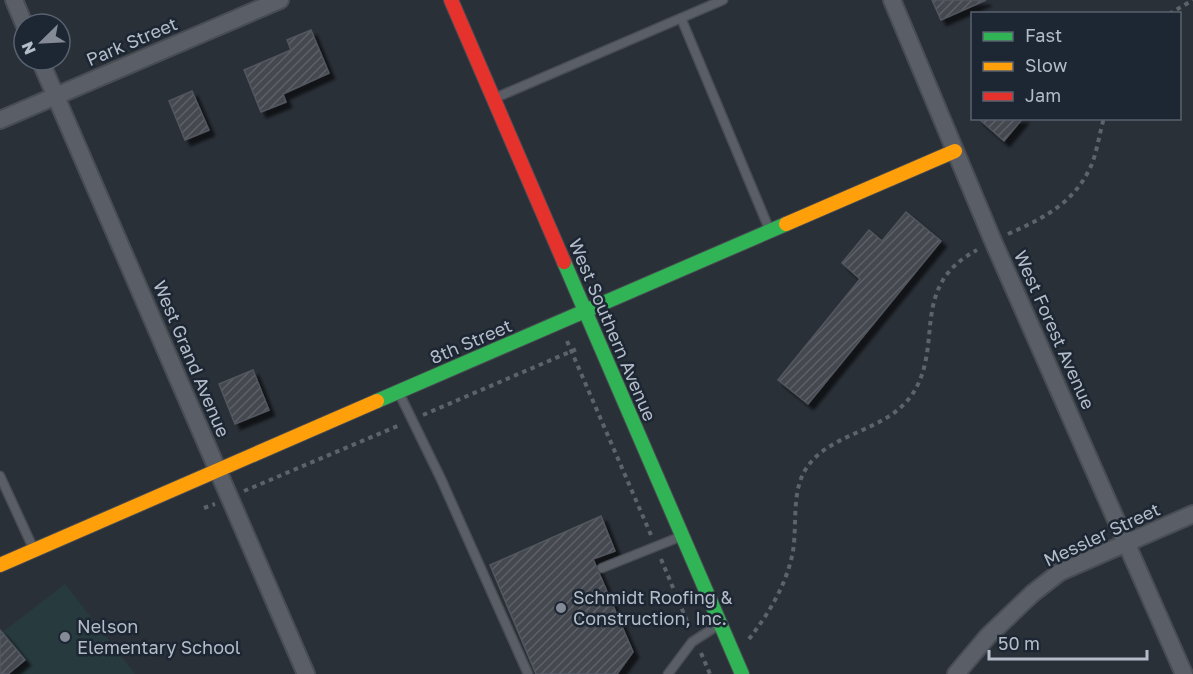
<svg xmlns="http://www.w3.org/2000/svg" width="1193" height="674" font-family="'Golos Text',sans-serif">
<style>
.green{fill:#273a3e}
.building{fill:url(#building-hatch);stroke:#52575f;stroke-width:1.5;filter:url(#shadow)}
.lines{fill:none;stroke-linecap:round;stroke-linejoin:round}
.lane-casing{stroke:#484c53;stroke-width:11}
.street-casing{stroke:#484c53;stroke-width:20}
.fast-casing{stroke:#484c53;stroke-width:16}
.slow-casing{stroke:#484c53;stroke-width:16}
.jam-casing{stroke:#484c53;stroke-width:16}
.path{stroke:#5d636a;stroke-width:4;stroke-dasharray:4.5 4.5;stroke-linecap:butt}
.lane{stroke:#5a5e66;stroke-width:8}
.street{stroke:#5a5e66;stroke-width:16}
.fast{stroke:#30b455;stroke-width:14}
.slow{stroke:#ff9f0a;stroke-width:14}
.jam{stroke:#e5322d;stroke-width:14}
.poi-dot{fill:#848b96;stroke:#1d2633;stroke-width:2}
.labels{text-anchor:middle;stroke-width:5;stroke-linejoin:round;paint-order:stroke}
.street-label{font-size:18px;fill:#b4bcc9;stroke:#1d2633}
.poi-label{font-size:18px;fill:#b4bcc9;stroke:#1d2633;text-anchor:start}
</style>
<defs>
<pattern id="building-hatch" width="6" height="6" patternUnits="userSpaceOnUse" patternTransform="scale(1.5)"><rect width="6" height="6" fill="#444950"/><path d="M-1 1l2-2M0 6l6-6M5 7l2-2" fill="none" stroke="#5d6168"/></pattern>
<filter id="shadow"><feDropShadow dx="5.5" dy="5.5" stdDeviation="1.5" flood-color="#0009"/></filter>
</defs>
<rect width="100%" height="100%" fill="#2a3038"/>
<path class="green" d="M65,584L135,674H14L28,663L3,632Z"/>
<path class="building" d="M932,0H986L941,20Z
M311,30L329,73L283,94L286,102L261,112L244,70L291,50L287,40Z
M192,91L209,130L185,140L169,101Z
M978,118H1023L1004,141Z
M906,212L941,241L808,404L778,380L860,279L842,263L869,230L882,241Z
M253,370L269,410L235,424L219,384Z
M601,516L615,551L593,559L633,652L617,674H536L490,565Z
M0,630L25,660L8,674H0Z"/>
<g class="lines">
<g class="lane-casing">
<path id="lane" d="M681,18L770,231
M495,98L723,0
M399,393L441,479L528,674
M0,476L34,550
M602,568L682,536
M668,674L692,642L720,624"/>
</g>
<g class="street-casing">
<path id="street" d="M14,0L24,24
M892,0L993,241L1184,674
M40,60L306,674
M0,120L280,0
M956,674L988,636L1033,593L1060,572L1193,514"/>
</g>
<g class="fast-casing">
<path id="fast" d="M564,262L742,674
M377,401L786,224"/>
</g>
<g class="slow-casing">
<path id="slow" d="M786,224L955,151
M0,565L377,401"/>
</g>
<g class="jam-casing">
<path id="jam" d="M451,0L564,262"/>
</g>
<path class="path" d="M1169,14L1193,0
M1008,234C1042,219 1073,204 1090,168C1097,154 1099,134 1104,118
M567,341L651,535
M423,415L579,348
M244,491L400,425
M204,508L215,504
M661,559L689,626
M749,639C769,613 787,584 793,551C797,526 792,497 803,474C824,432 884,434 911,396C946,347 907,287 977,250
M701,653L710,674"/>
<use href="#lane" class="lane"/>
<use href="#street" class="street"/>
<use href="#fast" class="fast"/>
<use href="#slow" class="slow"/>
<use href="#jam" class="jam"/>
</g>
<g class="poi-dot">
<circle cx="561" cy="608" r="6"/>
<circle cx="65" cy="637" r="6"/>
</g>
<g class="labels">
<g class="street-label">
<text transform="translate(132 42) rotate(-23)" y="6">Park Street</text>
<text transform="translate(612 330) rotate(67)" y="6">West Southern Avenue</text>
<text transform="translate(1054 330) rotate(66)" y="6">West Forest Avenue</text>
<text transform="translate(471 342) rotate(-23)" y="6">8th Street</text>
<text transform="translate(191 359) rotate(67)" y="6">West Grand Avenue</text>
<text transform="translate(1102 535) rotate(-25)" y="6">Messler Street</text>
</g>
<g class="poi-label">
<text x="573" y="604">Schmidt Roofing &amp;<tspan x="573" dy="21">Construction, Inc.</tspan></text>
<text x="77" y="633">Nelson<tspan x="77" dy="21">Elementary School</tspan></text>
</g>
</g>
<rect x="971" y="12" width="210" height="108" fill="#1d2633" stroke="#59626f" stroke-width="1.5"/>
<rect x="983" y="32" width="30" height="9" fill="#30b455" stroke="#59626f" stroke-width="1.5"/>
<text x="1025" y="42" font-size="18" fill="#b4bcc9">Fast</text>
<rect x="983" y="62" width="30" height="9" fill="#ff9f0a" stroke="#59626f" stroke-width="1.5"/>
<text x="1025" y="72" font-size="18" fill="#b4bcc9">Slow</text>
<rect x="983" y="92" width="30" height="9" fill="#e5322d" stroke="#59626f" stroke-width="1.5"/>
<text x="1025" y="102" font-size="18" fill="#b4bcc9">Jam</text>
<g transform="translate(42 42) rotate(246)"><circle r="28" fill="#1d2633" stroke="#59626f" stroke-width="1.5"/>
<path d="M0-4.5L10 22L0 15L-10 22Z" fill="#848b96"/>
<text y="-9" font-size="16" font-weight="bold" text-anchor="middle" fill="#b4bcc9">N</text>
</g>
<path d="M989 650v9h158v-9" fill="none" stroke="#b4bcc9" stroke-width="3"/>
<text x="998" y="650" font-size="18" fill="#b4bcc9" stroke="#1d2633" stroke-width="4.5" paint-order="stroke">50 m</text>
</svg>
